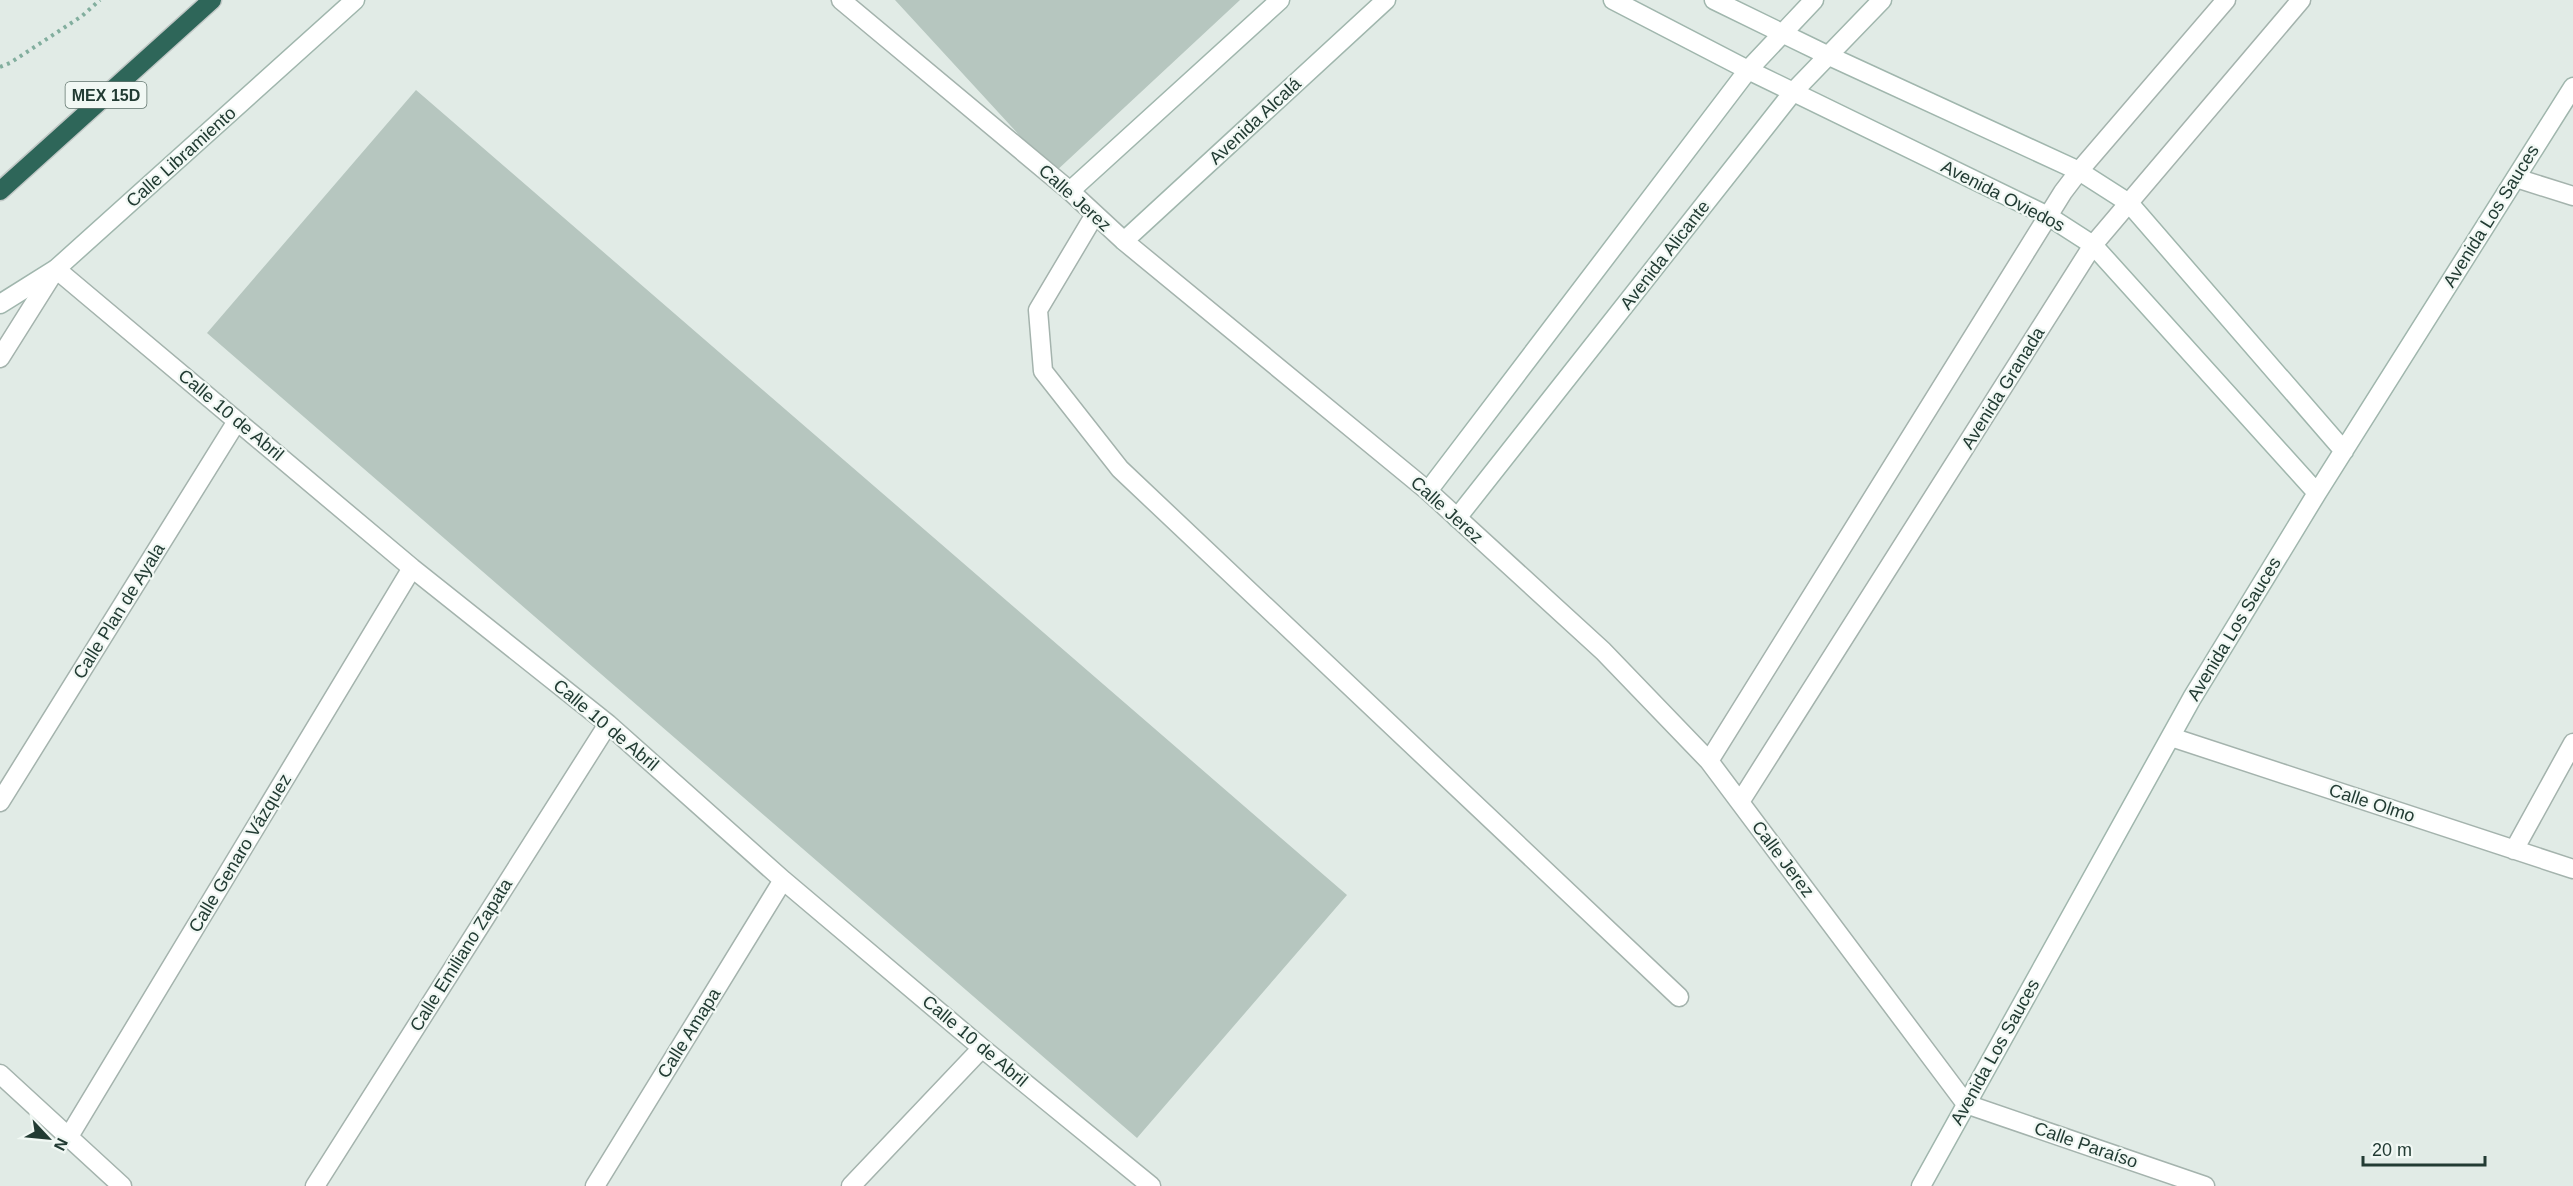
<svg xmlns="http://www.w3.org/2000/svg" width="2573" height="1186" font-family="Arial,sans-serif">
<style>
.building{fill:#b6c6bf}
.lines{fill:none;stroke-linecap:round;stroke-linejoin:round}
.lane-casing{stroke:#a4b3ad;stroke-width:21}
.street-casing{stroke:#a4b3ad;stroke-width:21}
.secondary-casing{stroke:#a0b6ad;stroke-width:21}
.highway-casing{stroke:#c1c8c6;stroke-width:21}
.path{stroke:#82ae9e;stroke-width:4;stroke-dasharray:3 4.5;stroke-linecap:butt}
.lane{stroke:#fff;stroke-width:18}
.street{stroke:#fff;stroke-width:18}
.secondary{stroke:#fff;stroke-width:18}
.highway{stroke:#2e6659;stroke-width:18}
.labels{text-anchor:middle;stroke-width:4.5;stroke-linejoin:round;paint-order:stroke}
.shield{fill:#f1f8f4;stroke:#60746d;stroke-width:1.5}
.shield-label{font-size:16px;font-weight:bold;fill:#223b33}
.street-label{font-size:18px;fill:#223b33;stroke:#f1f8f4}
</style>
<rect width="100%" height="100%" fill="#e1ebe6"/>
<path class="building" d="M895,0H1240L1054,173Z
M416,90L1347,895L1137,1138L207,333Z"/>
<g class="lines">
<g class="lane-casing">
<path id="lane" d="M1094,216L1038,310L1043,371L1120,469L1679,997"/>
</g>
<g class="street-casing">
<path id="street" d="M841,0L1070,191L1124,241L1428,491L1603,651L1709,761L1966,1104L2205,1186
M2516,178L2573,196
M0,358L56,269L412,568L608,724L783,880L982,1048L1151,1186
M2171,737L2573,869
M1709,761L2063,192L2079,171L2226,0
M0,802L237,421
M1740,802L2093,245L2301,0
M2514,850L2573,743
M0,1074L122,1186
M68,1138L412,568
M315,1186L608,724
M595,1186L783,880
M851,1186L982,1048"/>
</g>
<g class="secondary-casing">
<path id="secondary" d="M1613,0L1748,70L2048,216L2093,245L2317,493
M1714,0L1827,55L2079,171L2129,203L2344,451
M1070,191L1280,0
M1124,241L1386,0
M0,304L56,269L355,0
M1428,491L1748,70L1814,0
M1457,518L1793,92L1882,0
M1921,1186L2192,698L2317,493L2573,87"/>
</g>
<g class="highway-casing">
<path id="highway" d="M0,191L212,0"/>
</g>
<path class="path" d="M0,67L10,63L82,16L100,0"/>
<use href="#lane" class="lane"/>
<use href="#street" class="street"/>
<use href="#secondary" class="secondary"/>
<use href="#highway" class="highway"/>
</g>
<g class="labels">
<rect class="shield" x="65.5" y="82" width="81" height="26" rx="4.5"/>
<g class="shield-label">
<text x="106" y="101">MEX 15D</text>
</g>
<g class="street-label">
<text transform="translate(1255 121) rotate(-43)" y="6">Avenida Alcalá</text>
<text transform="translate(181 157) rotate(-42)" y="6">Calle Libramiento</text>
<text transform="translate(2003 196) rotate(27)" y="6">Avenida Oviedos</text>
<text transform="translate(1075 198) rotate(42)" y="6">Calle Jerez</text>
<text transform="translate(2491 216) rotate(-58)" y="6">Avenida Los Sauces</text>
<text transform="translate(1665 255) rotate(-52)" y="6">Avenida Alicante</text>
<text transform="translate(2003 388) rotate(-58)" y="6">Avenida Granada</text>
<text transform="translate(231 415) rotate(40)" y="6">Calle 10 de Abril</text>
<text transform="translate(1447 510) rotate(42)" y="6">Calle Jerez</text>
<text transform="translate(119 611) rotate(-58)" y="6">Calle Plan de Ayala</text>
<text transform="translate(2234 629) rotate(-59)" y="6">Avenida Los Sauces</text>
<text transform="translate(606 725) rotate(40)" y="6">Calle 10 de Abril</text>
<text transform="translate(2372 803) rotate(18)" y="6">Calle Olmo</text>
<text transform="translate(240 853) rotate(-59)" y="6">Calle Genaro Vázquez</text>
<text transform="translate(1783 859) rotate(53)" y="6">Calle Jerez</text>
<text transform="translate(461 955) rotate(-58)" y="6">Calle Emiliano Zapata</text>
<text transform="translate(689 1033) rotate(-58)" y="6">Calle Amapa</text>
<text transform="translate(975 1041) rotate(40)" y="6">Calle 10 de Abril</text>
<text transform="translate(1995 1052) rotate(-61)" y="6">Avenida Los Sauces</text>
<text transform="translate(2086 1145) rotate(19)" y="6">Calle Paraíso</text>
</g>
</g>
<g transform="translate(48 1138) rotate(116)" stroke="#f1f8f4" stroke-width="4.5" paint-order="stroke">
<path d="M0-4.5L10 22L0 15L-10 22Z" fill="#223b33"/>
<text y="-9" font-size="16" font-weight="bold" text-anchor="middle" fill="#223b33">N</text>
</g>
<path d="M2363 1156v9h122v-9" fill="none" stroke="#223b33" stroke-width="3"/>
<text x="2372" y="1156" font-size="18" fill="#223b33" stroke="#f1f8f4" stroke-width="4.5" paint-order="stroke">20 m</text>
</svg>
